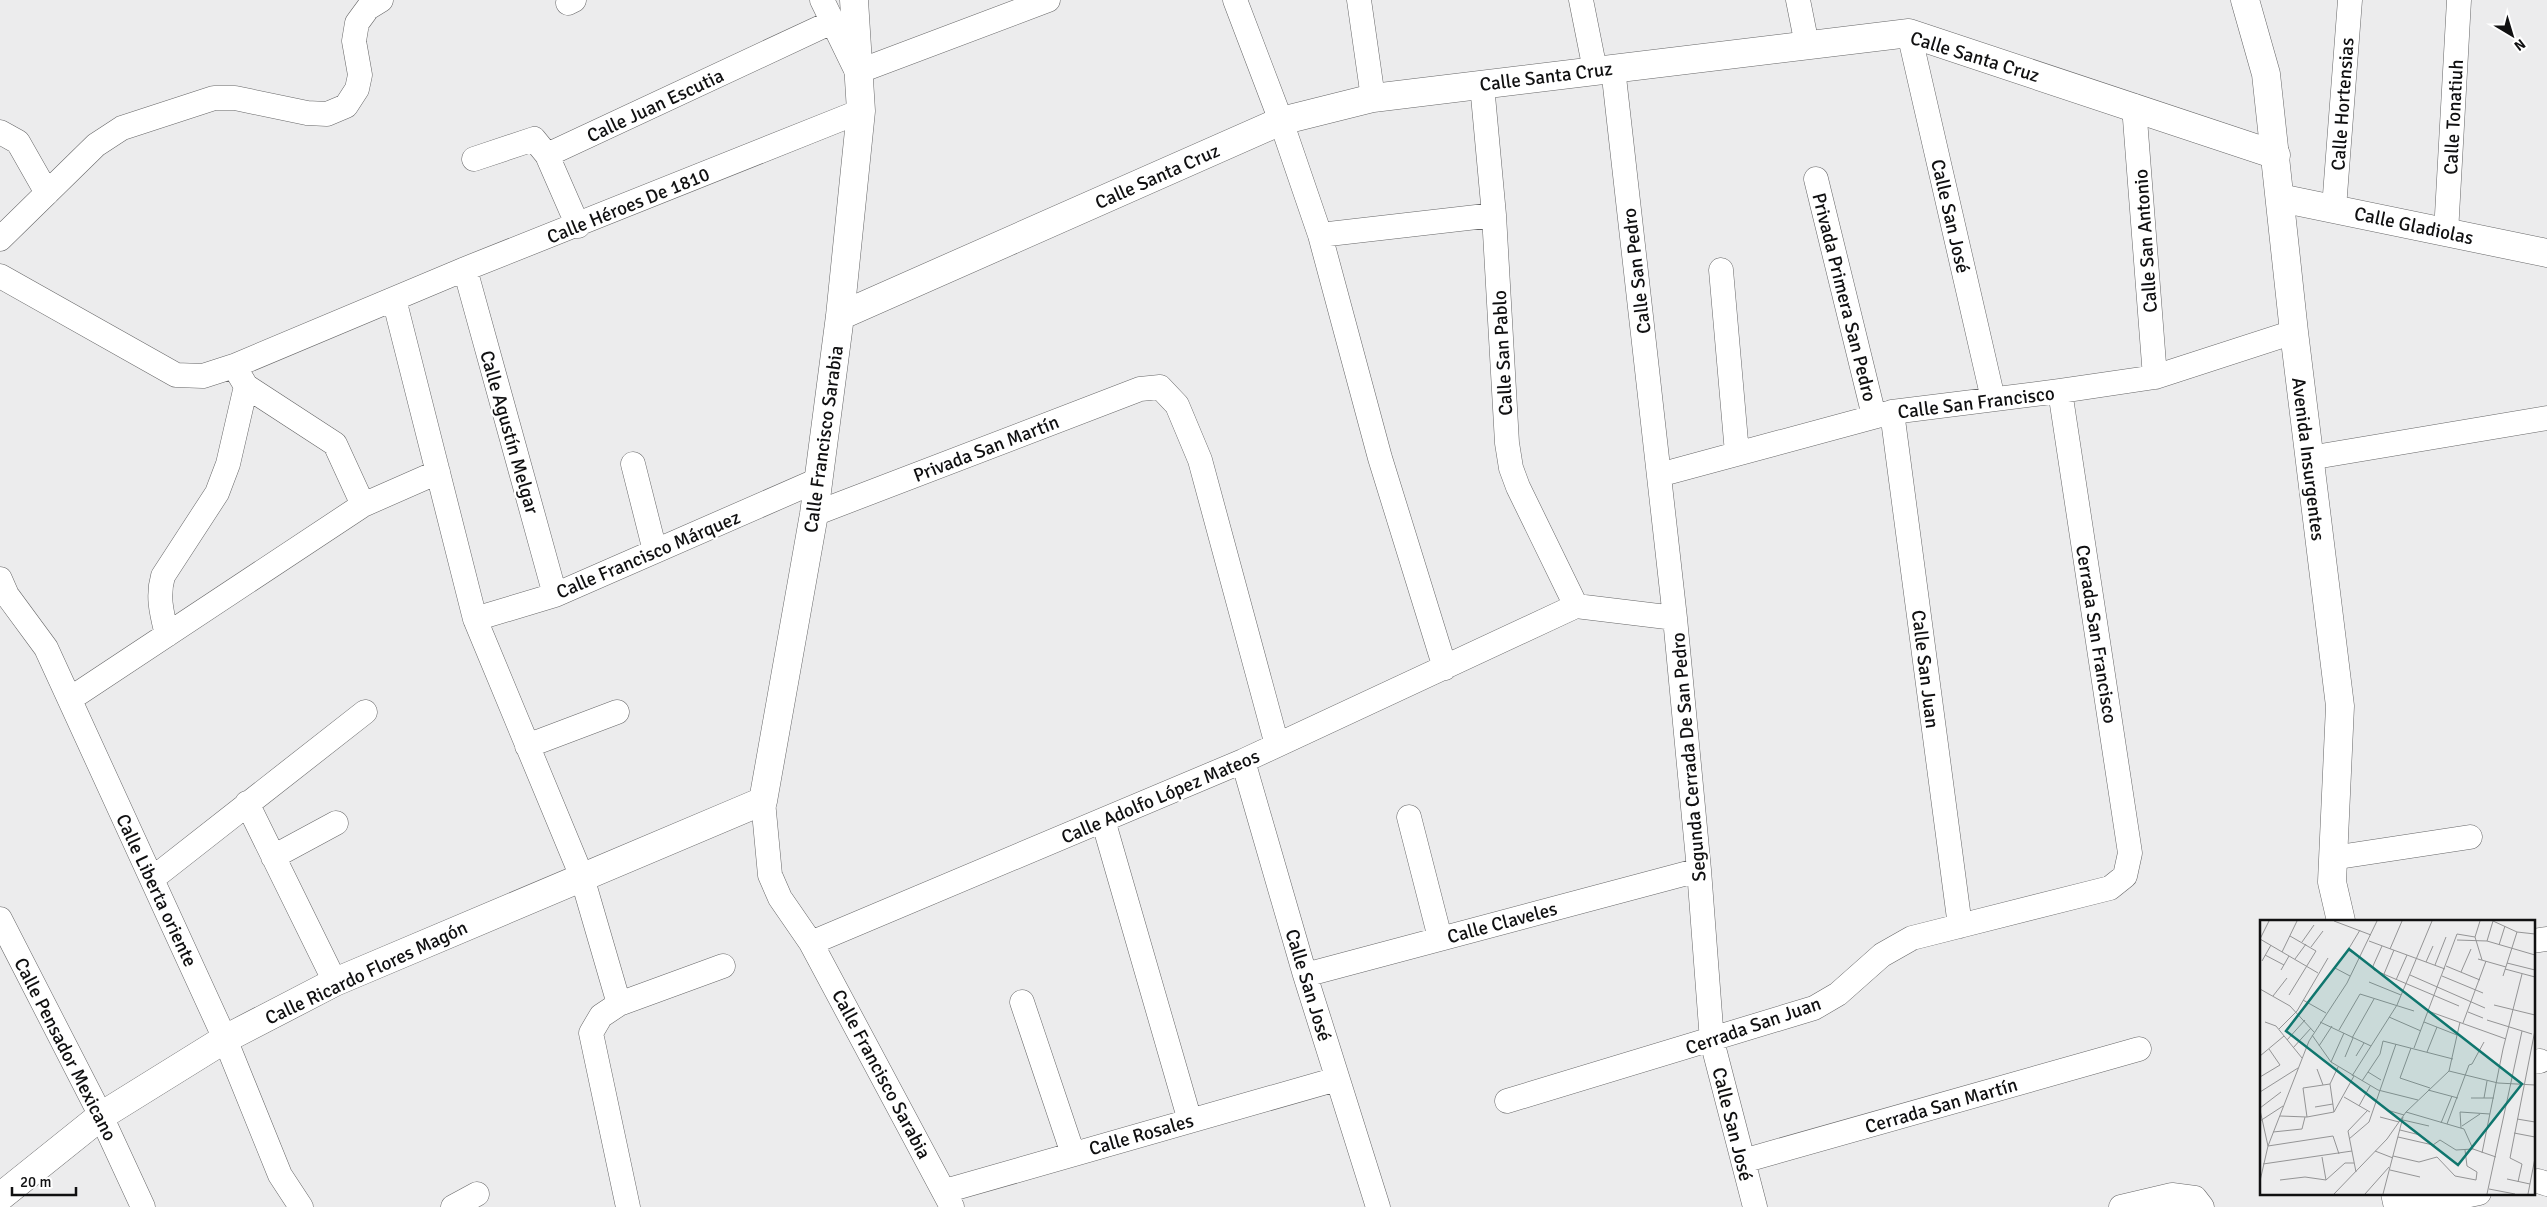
<svg xmlns="http://www.w3.org/2000/svg" width="2547" height="1207" font-family="Signika,sans-serif">
<style>
.lines{fill:none;stroke-linecap:round;stroke-linejoin:round}
.minor-casing{stroke:#666667;stroke-width:25}
.tertiary-casing{stroke:#666667;stroke-width:29}
.secondary-casing{stroke:#666667;stroke-width:29}
.minor{stroke:#fff;stroke-width:24}
.tertiary{stroke:#fff;stroke-width:28}
.secondary{stroke:#fff;stroke-width:28}
.labels{text-anchor:middle;stroke-width:4.5;stroke-linejoin:round;paint-order:stroke}
.street-label{font-size:19px;fill:#101011;stroke:#fff}
.inset-road{fill:none;stroke:#949495;stroke-width:1}
.view{fill:#0f766e;fill-opacity:0.15;stroke:#0f766e;stroke-width:2.5}
.inset-edge{fill:none;stroke:#101011;stroke-width:2.5}
</style>
<rect width="100%" height="100%" fill="#ececed"/>
<g class="lines">
<g class="minor-casing">
<path id="minor" d="M822,0L857,72L1048,0
M1235,0L1281,121L1320,235L1380,458L1445,668
M1359,0L1373,98
M1581,0L1595,70
M1798,0L1807,45
M568,3L574,0
M1909,33L1993,399
M1613,68L1675,618L1699,870L1712,1041L1755,1207
M1482,85L1494,215L1507,443L1511,468L1518,487L1576,606
M2134,106L2155,377
M0,132L18,142L47,193
M547,155L832,22
M474,159L534,139L547,155L578,226
M1816,179L1874,416
M2334,208L2350,0
M2446,233L2459,0
M1320,235L1494,215
M0,239L96,145L122,128L214,98H235L307,113L327,114L346,106L357,89L360,75L354,41L357,23L368,8L381,0
M465,269L555,595
M1721,270L1737,453
M0,276L176,375L203,376L234,366L465,269L861,111
M394,299L475,619L582,877L619,1004
M1892,412L1960,926
M2309,458L2547,418
M633,464L655,551
M1659,475L1892,412L2060,391L2155,377L2294,332
M363,505L438,472
M814,514L1140,389L1160,387L1177,405L1200,460L1277,745
M0,579L7,595L46,648L225,1039L280,1175L301,1207
M1576,606L1675,618
M475,619L555,595L818,480
M167,635C162,614 157,597 163,576L217,493L228,464L246,386
M70,699L363,505L335,444L246,386L234,366
M527,746L617,712
M1243,761L1305,975L1378,1207
M763,801L770,875L780,898L811,943L952,1207
M247,803L335,982
M1409,817L1440,938
M1103,820L1190,1121
M273,857L336,823
M2332,858L2470,837
M152,879L365,712
M0,919L101,1116L143,1207
M2533,941L2546,939
M811,943L1243,761L1576,606
M1305,975L1699,870
M1022,1002L1073,1154
M2533,1062L2540,1061
M1507,1101L1814,1008L1838,994L1882,955L1912,938L2110,888L2125,876L2130,853L2060,391
M1743,1161L2139,1049
M2533,1182L2538,1181L2547,1184
M945,1191L1337,1079
M453,1207L477,1194
M628,1207L591,1033L601,1016L619,1004L723,966
M2121,1207L2172,1195L2195,1198L2202,1207
M2414,1207L2479,1193"/>
</g>
<g class="tertiary-casing">
<path id="tertiary" d="M2280,198L2547,253
M840,316L1281,121L1373,98L1909,33L2276,155
M0,1197L101,1116L225,1039L335,982L763,801L814,514L840,316L861,111L854,0"/>
</g>
<g class="secondary-casing">
<path id="secondary" d="M2245,0L2266,74L2294,332L2340,706L2332,882L2341,921
M2395,1193L2398,1207"/>
</g>
<use href="#minor" class="minor"/>
<use href="#tertiary" class="tertiary"/>
<use href="#secondary" class="secondary"/>
</g>
<g class="labels">
<g class="street-label">
<text transform="translate(1975 56) rotate(17)" y="7">Calle Santa Cruz</text>
<text transform="translate(1546 76) rotate(-7)" y="7">Calle Santa Cruz</text>
<text transform="translate(2342 104) rotate(-86)" y="7">Calle Hortensias</text>
<text transform="translate(655 105) rotate(-25)" y="7">Calle Juan Escutia</text>
<text transform="translate(2453 117) rotate(-87)" y="7">Calle Tonatiuh</text>
<text transform="translate(1157 176) rotate(-24)" y="7">Calle Santa Cruz</text>
<text transform="translate(628 205) rotate(-22)" y="7">Calle Héroes De 1810</text>
<text transform="translate(1951 216) rotate(77)" y="7">Calle San José</text>
<text transform="translate(2414 225) rotate(12)" y="7">Calle Gladiolas</text>
<text transform="translate(2145 241) rotate(-94)" y="7">Calle San Antonio</text>
<text transform="translate(1636 271) rotate(-97)" y="7">Calle San Pedro</text>
<text transform="translate(1845 297) rotate(76)" y="7">Privada Primera San Pedro</text>
<text transform="translate(1502 353) rotate(-93)" y="7">Calle San Pablo</text>
<text transform="translate(1976 402) rotate(-7)" y="7">Calle San Francisco</text>
<text transform="translate(510 432) rotate(74)" y="7">Calle Agustín Melgar</text>
<text transform="translate(823 439) rotate(-82)" y="7">Calle Francisco Sarabia</text>
<text transform="translate(986 448) rotate(-21)" y="7">Privada San Martín</text>
<text transform="translate(2309 459) rotate(83)" y="7">Avenida Insurgentes</text>
<text transform="translate(648 554) rotate(-23)" y="7">Calle Francisco Márquez</text>
<text transform="translate(2097 634) rotate(81)" y="7">Cerrada San Francisco</text>
<text transform="translate(1926 669) rotate(83)" y="7">Calle San Juan</text>
<text transform="translate(1688 757) rotate(-95)" y="7">Segunda Cerrada De San Pedro</text>
<text transform="translate(1160 796) rotate(-23)" y="7">Calle Adolfo López Mateos</text>
<text transform="translate(157 890) rotate(65)" y="7">Calle Liberta oriente</text>
<text transform="translate(1502 922) rotate(-15)" y="7">Calle Claveles</text>
<text transform="translate(366 972) rotate(-25)" y="7">Calle Ricardo Flores Magón</text>
<text transform="translate(1309 985) rotate(73)" y="7">Calle San José</text>
<text transform="translate(1753 1025) rotate(-19)" y="7">Cerrada San Juan</text>
<text transform="translate(66 1049) rotate(63)" y="7">Calle Pensador Mexicano</text>
<text transform="translate(882 1074) rotate(62)" y="7">Calle Francisco Sarabia</text>
<text transform="translate(1941 1105) rotate(-16)" y="7">Cerrada San Martín</text>
<text transform="translate(1733 1124) rotate(76)" y="7">Calle San José</text>
<text transform="translate(1141 1134) rotate(-16)" y="7">Calle Rosales</text>
</g>
</g>
<g transform="translate(2260 920)">
<rect width="275" height="275" fill="#ececed"/>
<path class="inset-road" d="M74,1L111,15M233,1L257,12L275,14M215,17L220,1M0,19L58,53M0,19L9,1M197,20L227,21L275,35M109,21L185,49M227,21L233,1M42,22L54,5M239,25L245,6M122,26L113,46L114,50L199,86M51,27L63,11M130,29L142,1M22,32L37,1M5,35L24,45M100,37L88,30L100,10M35,39L46,24M218,39L246,47M2,41L11,25M166,42L173,26M247,43L275,50M175,45L186,17M186,46L220,60M75,48L90,56M245,49L275,57M21,50L29,36M201,52L211,29M124,54L134,30M150,55L225,88M182,56L223,73M243,56L257,12M136,60L147,35M109,62L141,75M0,69L30,86L54,112M29,75L56,31L30,16M13,76L27,58M43,80L66,93M234,85L275,95M168,91L246,119M208,92L223,98M129,97L161,111M227,100L272,114M5,102L16,106L42,138M60,102L111,126M164,102L197,115M203,103L226,41M19,109L37,91L68,38M79,110L100,74L154,91M52,115L71,142L118,170L158,180M92,118L114,79M27,120L45,100M123,121L193,139M59,126L72,106M33,128L51,108M151,128L140,158L170,168M154,128L197,14L215,17L222,40M167,132L177,107M0,136L24,116M96,136L104,123M85,137L93,118M71,142L84,113M57,149L63,165M189,151L238,163L275,165M108,152L121,160M92,156L137,85L172,1M0,157L20,145L9,129M102,161L120,134L123,121M168,170L198,178M0,172L38,148M84,177L110,192M211,178H234M224,178L227,161M99,186L110,166M55,187L73,184M0,188L21,172M0,190L8,226L73,216L79,234M127,190L144,195M74,192L70,164L78,147M74,192L94,156M146,192L204,209L213,229L236,237M20,196L47,197L74,192M47,197L43,168L70,164M120,197L139,202M257,199L275,202M143,200L169,206M0,201L23,186M181,203L192,176M187,204L209,145L212,144L224,122M202,206L220,194M201,208L200,192L230,194M140,210L160,215M13,212L42,209L45,197M254,213L275,217M138,217L173,225L180,220L196,230L213,229M89,219L109,202L136,124M115,231L133,238M222,233L243,129L262,54M133,236L159,242L177,237L195,256L216,260L217,252L207,246L205,230M62,237L66,260M3,244L92,231M130,250L160,257M96,252L88,211L108,190M247,259L270,264M20,260L45,257L66,260M66,260L85,243H94M0,261L8,226L49,121L87,63L117,1M258,262L262,244L250,238L275,110M229,269L255,274M74,274L127,219L146,192L189,151L200,102M105,274L129,247M123,274L143,197M227,274L262,111M268,274L275,238"/>
<path class="view" d="M89,29L262,164L198,245L26,111Z"/>
<rect width="275" height="275" class="inset-edge"/>
</g>
<g transform="translate(2512 35) rotate(142)" stroke="#ffffff" stroke-width="4" paint-order="stroke">
<path d="M0-4L9 19L0 12L-9 19Z" fill="#101011"/>
<text y="-8" font-size="14" font-weight="bold" text-anchor="middle" fill="#101011">N</text>
</g>
<path d="M12 1187v8h64v-8" fill="none" stroke="#101011" stroke-width="2.5"/>
<text x="20" y="1187" font-size="15" fill="#101011" stroke="#ffffff" stroke-width="4" paint-order="stroke">20 m</text>
</svg>
